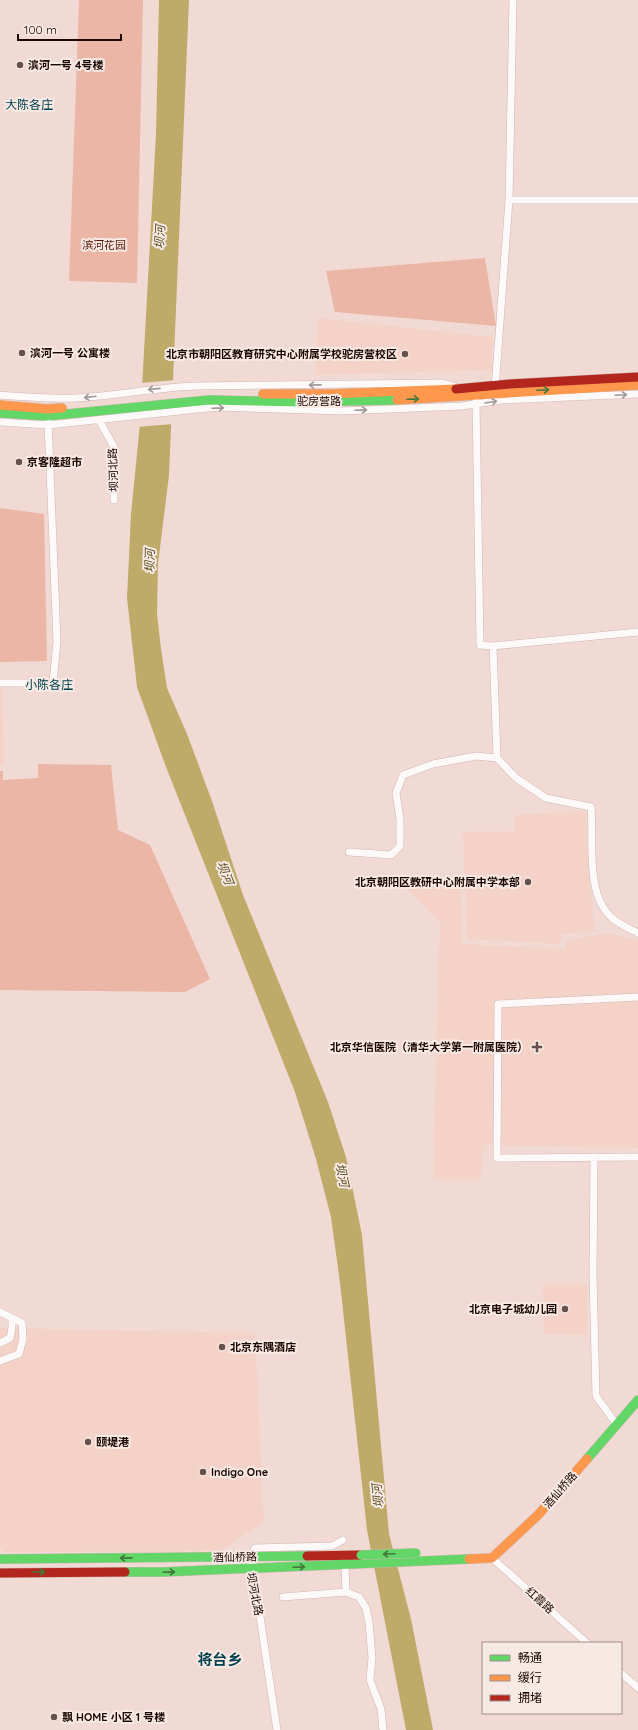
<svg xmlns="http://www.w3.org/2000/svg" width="638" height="1730" font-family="Quicksand,'Noto Sans SC',sans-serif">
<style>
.built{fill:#f5d2c7}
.green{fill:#ebb6a6}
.water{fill:#beaa69}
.pier{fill:#f1dad4}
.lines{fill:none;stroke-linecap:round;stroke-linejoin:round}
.street-casing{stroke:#ceb7b1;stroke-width:8}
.fast-casing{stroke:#ceb7b1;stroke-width:10}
.slow-casing{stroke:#ceb7b1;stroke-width:10}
.jam-casing{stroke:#ceb7b1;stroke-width:10}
.street{stroke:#fdf9f9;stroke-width:7}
.fast{stroke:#63d668;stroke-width:9}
.slow{stroke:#ff974d;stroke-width:9}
.jam{stroke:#b3261e;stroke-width:9}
.fast-bridge-casing{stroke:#ceb7b1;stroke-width:10;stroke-linecap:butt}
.fast-bridge{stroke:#63d668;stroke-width:9}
.oneway{stroke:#a29796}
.oneway2{stroke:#42783a}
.poi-dot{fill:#65504c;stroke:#f7e9e4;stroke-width:1.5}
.labels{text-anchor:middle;stroke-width:4;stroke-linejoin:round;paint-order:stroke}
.poi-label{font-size:11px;font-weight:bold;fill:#1a0502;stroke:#f7e9e4;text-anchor:start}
.park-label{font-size:11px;fill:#571500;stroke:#f7e9e4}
.street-label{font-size:11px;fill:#1a0502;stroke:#f7e9e4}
.neighbourhood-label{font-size:12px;fill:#02404d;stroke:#f7e9e4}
.water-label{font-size:12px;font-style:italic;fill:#564b1b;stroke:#f7e9e4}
.district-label{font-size:15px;font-weight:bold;fill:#02404d;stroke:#f7e9e4}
</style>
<rect width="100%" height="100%" fill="#f1dad4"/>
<path class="built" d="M318,318L493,337L492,370L316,375Z
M0,690H2L4,765H0Z
M585,811L594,932L561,934L560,944L467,939L463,832L515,831L514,815Z
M408,878H460L463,944L565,949L566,940L608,933L638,941V1148L484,1145L480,1179H433L439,944L441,924L408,889Z
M543,1285H587V1335L544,1334Z
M0,1328L255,1333L264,1522L220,1551L4,1552L0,1548Z"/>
<path class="green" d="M79,0H143L137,283L69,281Z
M485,258L496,326L335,312L326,271Z
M0,508L44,514L47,661L0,662Z
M38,764L111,765L118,830L150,845L210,979L185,992L0,990V771H3V780L38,778Z"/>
<path class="water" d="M159,0H189L169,475L158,564L157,614L161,649L167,688L187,734L212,801L243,895L328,1102L346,1157L362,1235L389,1534L411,1619L433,1730H406L367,1530L340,1283L331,1217L316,1159L295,1092L166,767L137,687L127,598L131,514L140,424L156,134Z"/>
<path class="pier" d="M175,380L173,424L137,427L140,383Z"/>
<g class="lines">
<g class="street-casing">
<path id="street" d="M509,200H638
M495,389L509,200L513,0
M0,395C26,397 51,399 76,398C117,396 157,387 198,386L442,383L460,388
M476,401L480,645L493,646L638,632
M99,420L114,447V500
M0,422L48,425L217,407L341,411L462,406L502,400L638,394
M493,646L497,758
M0,683H53L57,641L48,421
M349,852L391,855L400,846V819L396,793L403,775L433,764L476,756L497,758L516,778L546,798L591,807C594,840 585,893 611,917C618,924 630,929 638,933
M638,997L498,1004L497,1158L638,1157
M594,1157L593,1276L596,1396L617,1425
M0,1312L22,1323L23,1339L19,1354L0,1361
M0,1343L10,1338L12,1328V1318
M492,1558L587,1643
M345,1566L346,1592
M283,1597L346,1592L359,1597L366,1608L369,1622L372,1658L370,1680L381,1709L383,1730
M621,1673L638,1688
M277,1730L255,1583C250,1570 249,1560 255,1548L332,1546L343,1540"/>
</g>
<g class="fast-casing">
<path id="fast" d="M0,413L47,416L209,400L301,402L397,400
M587,1459L638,1400
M0,1559L307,1556
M125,1572H163L469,1559"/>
</g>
<g class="slow-casing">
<path id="slow" d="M263,394H329L456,389
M397,400L638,385
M0,405L47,409L62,408
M469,1559L492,1558L538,1515L587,1459"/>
</g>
<g class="jam-casing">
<path id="jam" d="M456,389L510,384L638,377
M307,1556L361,1555
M0,1573L125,1572"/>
</g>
<use href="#street" class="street"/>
<use href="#fast" class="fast"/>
<use href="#slow" class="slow"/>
<use href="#jam" class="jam"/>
<g class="fast-bridge-casing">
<path id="fast-bridge" d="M361,1555L416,1553"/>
</g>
<use href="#fast-bridge" class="fast-bridge"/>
</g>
<defs><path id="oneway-shaft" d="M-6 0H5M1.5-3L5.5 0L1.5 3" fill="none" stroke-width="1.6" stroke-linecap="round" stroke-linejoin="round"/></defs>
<g class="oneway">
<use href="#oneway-shaft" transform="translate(315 385) rotate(179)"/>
<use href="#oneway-shaft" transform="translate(154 389) rotate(174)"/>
<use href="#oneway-shaft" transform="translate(621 395) rotate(-3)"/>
<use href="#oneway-shaft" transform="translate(90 397) rotate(173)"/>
<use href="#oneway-shaft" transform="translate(491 402) rotate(-9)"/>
<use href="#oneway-shaft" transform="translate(218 408) rotate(-2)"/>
<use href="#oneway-shaft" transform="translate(361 410) rotate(-2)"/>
</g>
<g class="oneway2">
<use href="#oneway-shaft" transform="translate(543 390) rotate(-3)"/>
<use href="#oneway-shaft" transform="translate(413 399) rotate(-2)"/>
<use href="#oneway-shaft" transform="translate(389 1554) rotate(178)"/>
<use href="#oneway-shaft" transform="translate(126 1558) rotate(179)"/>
<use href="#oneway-shaft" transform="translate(299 1567) rotate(-2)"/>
<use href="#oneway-shaft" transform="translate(39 1572)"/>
<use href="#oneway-shaft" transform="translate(169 1572) rotate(-2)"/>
</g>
<g class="poi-dot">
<circle cx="20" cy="65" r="4"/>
<circle cx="22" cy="353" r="4"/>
<circle cx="405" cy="354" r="4"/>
<circle cx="19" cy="462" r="4"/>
<circle cx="528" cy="882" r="4"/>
<path d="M535 1041h4v4h4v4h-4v4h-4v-4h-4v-4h4z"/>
<circle cx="565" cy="1309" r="4"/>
<circle cx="222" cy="1347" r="4"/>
<circle cx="88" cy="1442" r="4"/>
<circle cx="203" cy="1472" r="4"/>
<circle cx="54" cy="1717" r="4"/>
</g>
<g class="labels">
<g class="poi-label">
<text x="28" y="69">滨河一号 4号楼</text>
<text x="30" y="357">滨河一号 公寓楼</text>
<text x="397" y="358" text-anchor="end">北京市朝阳区教育研究中心附属学校驼房营校区</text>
<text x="27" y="466">京客隆超市</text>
<text x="520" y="886" text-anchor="end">北京朝阳区教研中心附属中学本部</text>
<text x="528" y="1051" text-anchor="end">北京华信医院（清华大学第一附属医院）</text>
<text x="557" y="1313" text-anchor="end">北京电子城幼儿园</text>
<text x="230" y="1351">北京东隅酒店</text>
<text x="96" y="1446">颐堤港</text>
<text x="211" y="1476">Indigo One</text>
<text x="62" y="1721">飘 HOME 小区 1 号楼</text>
</g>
<g class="park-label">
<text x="104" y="249">滨河花园</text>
</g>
<g class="street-label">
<text x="319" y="405">驼房营路</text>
<text transform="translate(113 470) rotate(-92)" y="4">坝河北路</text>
<text transform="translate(560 1490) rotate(-49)" y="4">酒仙桥路</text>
<text transform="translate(235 1557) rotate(-1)" y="4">酒仙桥路</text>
<text transform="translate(255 1594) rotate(79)" y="4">坝河北路</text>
<text transform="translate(540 1600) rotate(42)" y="4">红霞路</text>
</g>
<g class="neighbourhood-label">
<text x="29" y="109">大陈各庄</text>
<text x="49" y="689">小陈各庄</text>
</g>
<g class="water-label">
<text transform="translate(160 237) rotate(-87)" y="4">坝河</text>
<text transform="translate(150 561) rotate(-89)" y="4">坝河</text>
<text transform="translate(225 873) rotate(68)" y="4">坝河</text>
<text transform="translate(342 1175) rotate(77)" y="4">坝河</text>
<text transform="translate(378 1496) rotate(-96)" y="4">坝河</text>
</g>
<g class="district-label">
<text x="220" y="1665">将台乡</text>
</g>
</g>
<rect x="482" y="1642" width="140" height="72" fill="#f7e9e4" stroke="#9f8e8a"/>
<rect x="490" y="1655" width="20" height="6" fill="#63d668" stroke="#9f8e8a"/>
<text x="518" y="1662" font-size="12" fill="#1a0502">畅通</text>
<rect x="490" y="1675" width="20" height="6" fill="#ff974d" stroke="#9f8e8a"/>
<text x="518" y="1682" font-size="12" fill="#1a0502">缓行</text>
<rect x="490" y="1695" width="20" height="6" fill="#b3261e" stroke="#9f8e8a"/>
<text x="518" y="1702" font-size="12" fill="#1a0502">拥堵</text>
<path d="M18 34v6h103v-6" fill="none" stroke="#1a0502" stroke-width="2"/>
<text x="24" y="34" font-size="12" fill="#1a0502" stroke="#f7e9e4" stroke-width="3" paint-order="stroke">100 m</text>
</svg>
